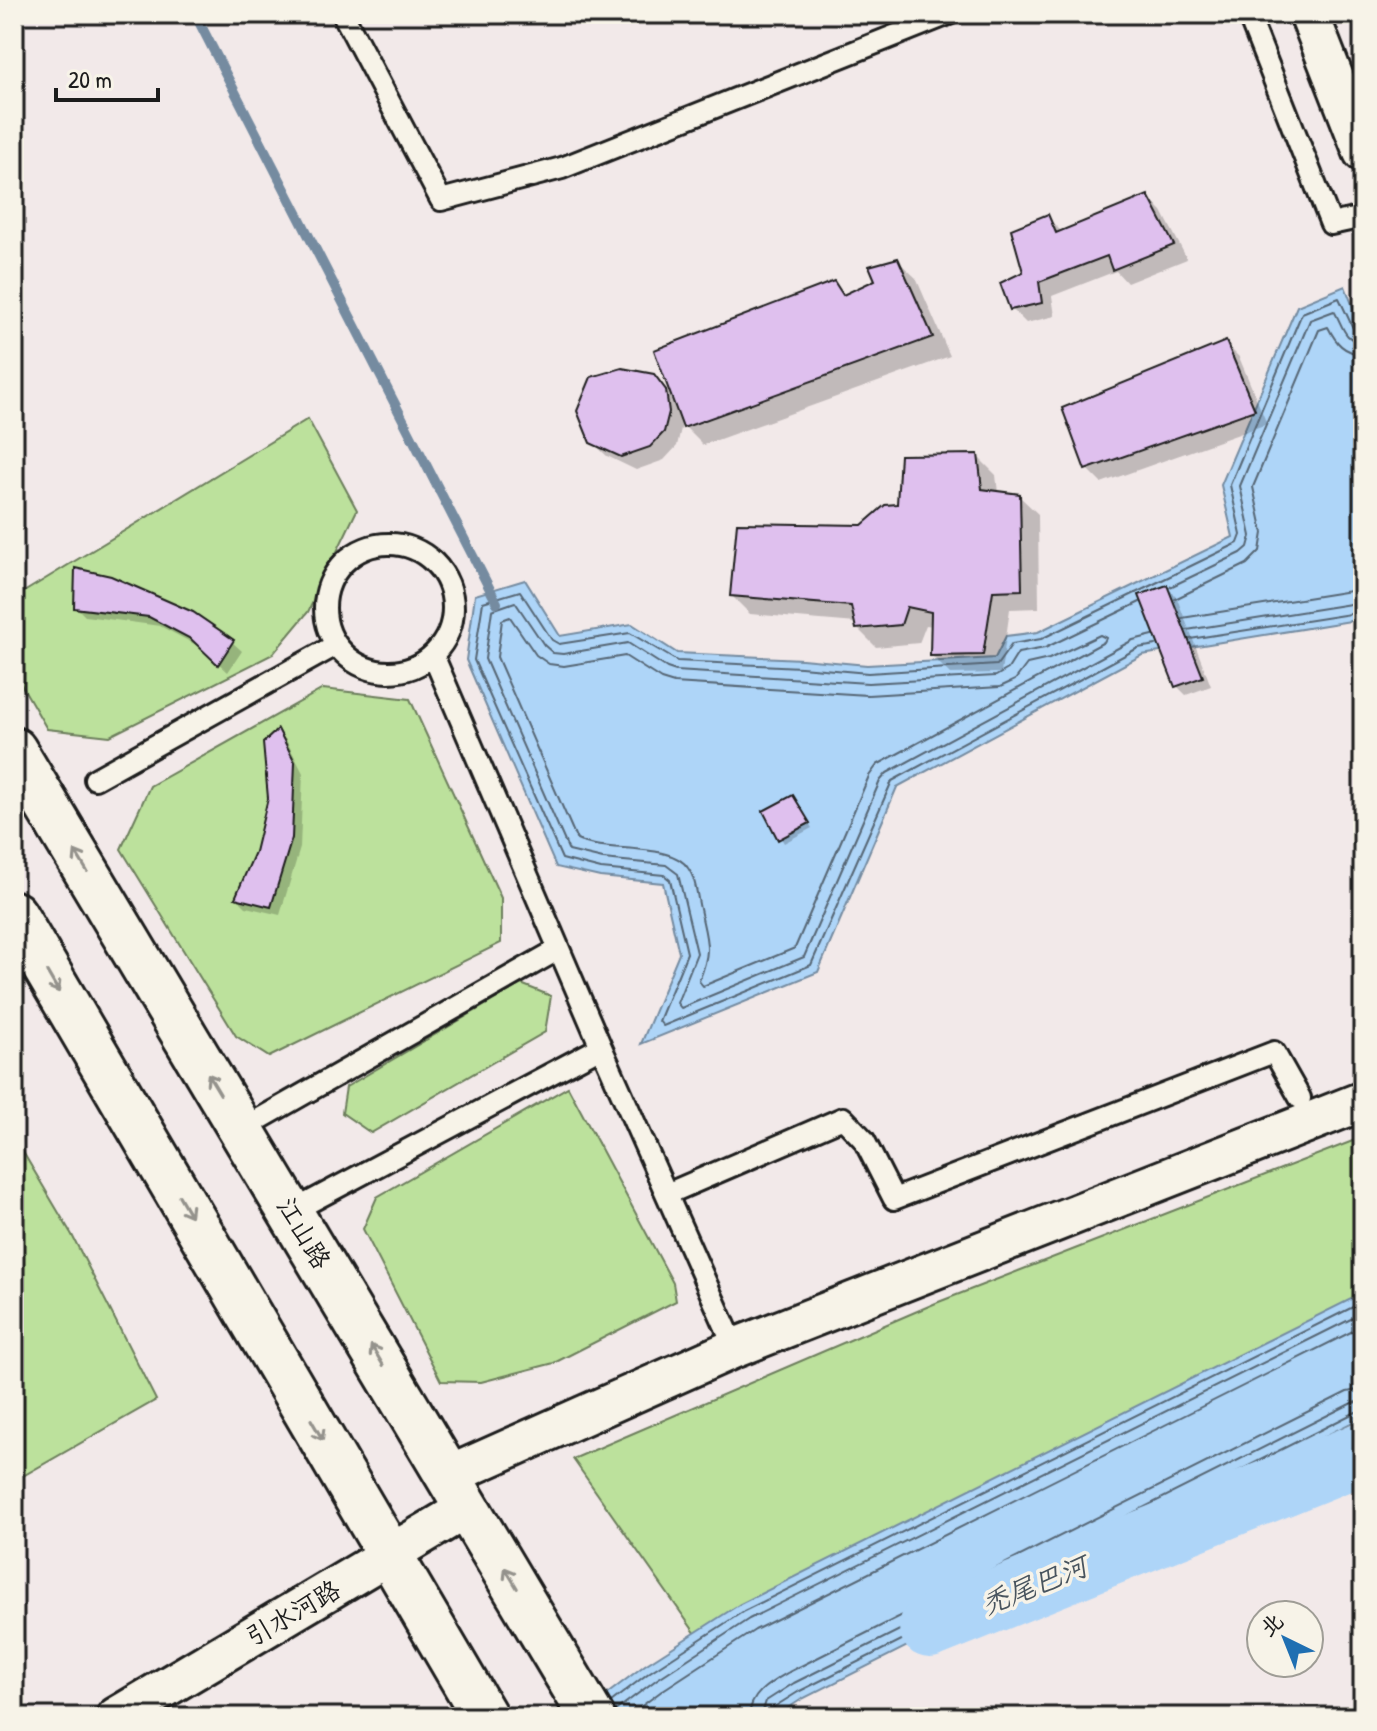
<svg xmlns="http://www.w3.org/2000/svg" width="1377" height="1731" font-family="'Patrick Hand','LXGW WenKai TC',sans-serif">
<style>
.green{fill:#bce19c;stroke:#6c7e5c;stroke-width:2}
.water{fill:#aed5f8;stroke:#748ba0;stroke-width:2}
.shadow{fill:#0003}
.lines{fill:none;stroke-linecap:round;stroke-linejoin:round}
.shore{stroke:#566674;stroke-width:2}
.stream{stroke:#748ba0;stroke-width:10}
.river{stroke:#aed5f8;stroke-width:62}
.building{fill:#dfc0ee;stroke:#1c1c1c;stroke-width:2}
.service-casing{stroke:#1c1c1c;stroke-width:26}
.minor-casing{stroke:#1c1c1c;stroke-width:44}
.secondary-casing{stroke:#1c1c1c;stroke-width:50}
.service{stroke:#f7f3e8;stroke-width:20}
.minor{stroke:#f7f3e8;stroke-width:38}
.secondary{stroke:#f7f3e8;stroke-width:44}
.oneway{stroke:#94928c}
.labels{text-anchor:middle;stroke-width:7;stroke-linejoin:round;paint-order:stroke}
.street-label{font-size:26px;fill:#1c1c1c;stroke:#f7f3e8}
.water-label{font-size:28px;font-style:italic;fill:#48545e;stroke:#f7f3e8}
</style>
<rect width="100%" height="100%" fill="#f2e9e9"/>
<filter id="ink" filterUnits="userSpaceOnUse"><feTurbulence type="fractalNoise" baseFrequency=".0125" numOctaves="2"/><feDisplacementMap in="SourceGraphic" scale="16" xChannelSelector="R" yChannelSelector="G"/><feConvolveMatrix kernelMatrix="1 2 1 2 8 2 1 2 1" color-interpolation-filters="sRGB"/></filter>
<g filter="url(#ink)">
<path class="green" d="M308,419L357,510L308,612L273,654L110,736L47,729L14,672V598Z
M323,689L410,699L501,898V943L269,1057L236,1036L121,849L150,786Z
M521,984L551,996L545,1032L371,1133L342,1113L346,1087Z
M568,1087L673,1283L676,1301L554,1363L481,1382L441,1381L363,1229L377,1197Z
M14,1137L72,1235L156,1400L14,1481Z
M1363,1137V1364L698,1637L573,1459L936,1303Z"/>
<path class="water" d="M1345,286L1363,333V619L1142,655L897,787L818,972L641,1044L679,953L663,883L600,877L556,867L466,660L475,595L525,580L560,636L632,624L677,653L802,659L867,665L995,658L1006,636L1038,632L1233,537L1221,485L1297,306Z
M1363,1293V1417L802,1699L774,1717H577L645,1665L740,1604Z"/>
<path class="shadow" d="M1148,197L1162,211L1187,259L1127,283L1116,271L1052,296L1055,316L1026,323L1012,309L1047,217L1062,232Z
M897,260L916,278L950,356L703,445L682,424L677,446L664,460L636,470L607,456L592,442L653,376L673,396L834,283L846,296L878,281Z
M1225,343L1239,357L1267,424L1101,483L1087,469Z
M977,456L996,475L998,493L1019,496L1038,514L1039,608L1010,609L1001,673L950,674L932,656L933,626L926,625L919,643L876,647L857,628L856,623L750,614L732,596L863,527Z
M77,570L232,642L242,651L228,672L202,648L160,626L85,616L76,607Z
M1167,587L1176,596L1211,686L1186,695L1177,686L1141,596Z
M278,732L286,740L303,773L300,848L280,915L246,907L237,898L257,852L270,798Z
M793,797L812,828L784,843L765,812Z"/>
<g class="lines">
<path class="shore" d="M1170,587L1241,553L1248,547L1251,536L1240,486L1310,320L1334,311C1343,325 1343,341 1363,342
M1175,599L1247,564L1260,551L1263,533L1253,487L1319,330L1328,327C1336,343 1344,353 1363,354
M1140,602L1045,648L1018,653L1008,669L996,676L868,683L676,671L667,668L628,643L563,654L553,653L544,645L515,602L492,610L485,659L569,851L603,859L666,865L678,874L697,953L677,1003L681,1008L804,957L880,781L887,773L1133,640L1153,635
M510,617L536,655L549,664L564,666L625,656L661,679L674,683L868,695L1000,687L1015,680L1027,664L1049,659L1100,635L1106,638L1104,642L877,765L869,776L795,948L703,986L699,981C712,949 707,942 700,909C697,896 696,879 688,868C672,842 605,853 577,840L497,657L502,620Z
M1182,618L1363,589
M1187,630L1363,602
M1190,639L1363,612
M1156,645L1138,648L892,781L811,965L663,1026L659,1021L687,953L670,880L664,875L601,869L562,859L474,660L483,602L520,591L552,640L559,644L630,633L677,661L801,667L868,673L997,665L1012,644L1041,639L1238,543L1241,535L1230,485L1302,313L1339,298L1353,328L1363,332
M611,1702L650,1672L744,1611L1363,1302
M615,1711L656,1680L749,1619L1363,1313
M627,1717L663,1690L755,1630L1363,1326
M749,1717C750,1693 770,1683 789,1672L1347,1392L1363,1389
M761,1717L766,1701L794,1683L1352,1403L1363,1401
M771,1717L774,1707L798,1692L1356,1412L1363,1411"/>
<path class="stream" d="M195,14L497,603"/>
<path class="river" d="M930,1627L1363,1453"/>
</g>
<path class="building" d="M1148,195L1174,245L1112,270L1107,256L1039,282L1042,303L1010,310L1000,283L1023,272L1011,229L1048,214L1056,233Z
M898,258L933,337L683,428L654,350L834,281L843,295L875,280L869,266Z
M1226,341L1255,410L1085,470L1062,408Z
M622,368L654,374L666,390L669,412L664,432L650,447L621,457L590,443L577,411L591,377Z
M978,454L982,489L1020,494L1022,590L993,591L983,655L930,656L931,612L907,607L901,625L856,629L851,606L730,596L737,523L862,525L885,505L897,504L900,455Z
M75,568L111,576L193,612L234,640L218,665L191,639L149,617L74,608Z
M1167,585L1203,677L1175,687L1139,595Z
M278,729L295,762L292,838L271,907L235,898L255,852L268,798L263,743Z
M793,795L810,823L778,840L763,811Z"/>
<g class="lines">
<g class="service-casing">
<path id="service" d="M343,14L441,200L562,168L949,14
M1248,14L1331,224L1363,217
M325 608a64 64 0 1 1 128 0a64 64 0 1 1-128 0Z
M433,655L601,1047L735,1348
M95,779L336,645
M242,1129L559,949
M667,1194L843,1118L864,1140L894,1199L1274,1052L1300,1098
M291,1212L601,1047"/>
</g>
<g class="minor-casing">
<path id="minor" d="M1309,14L1363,152
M450,1475L735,1348L1363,1101
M116,1717L469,1507"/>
</g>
<g class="secondary-casing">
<path id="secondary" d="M14,750L592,1717
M14,914L485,1717"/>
</g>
<use href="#service" class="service"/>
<use href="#minor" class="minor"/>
<use href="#secondary" class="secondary"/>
</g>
<defs><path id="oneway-shaft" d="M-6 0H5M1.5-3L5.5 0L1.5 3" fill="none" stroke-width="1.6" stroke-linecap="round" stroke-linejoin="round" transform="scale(2)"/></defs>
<g class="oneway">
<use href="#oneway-shaft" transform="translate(81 861) rotate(-121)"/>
<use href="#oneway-shaft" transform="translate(53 982) rotate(60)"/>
<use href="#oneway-shaft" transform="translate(214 1084) rotate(-121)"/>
<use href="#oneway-shaft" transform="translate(185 1206) rotate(60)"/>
<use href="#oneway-shaft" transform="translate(377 1355) rotate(-121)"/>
<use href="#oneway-shaft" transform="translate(317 1430) rotate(60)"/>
<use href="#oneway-shaft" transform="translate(511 1578) rotate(-121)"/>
</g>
</g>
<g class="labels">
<g class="street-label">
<text transform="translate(304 1233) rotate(59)" y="9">江山路</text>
<text transform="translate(293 1613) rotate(-30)" y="9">引水河路</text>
</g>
<g class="water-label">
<text transform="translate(1034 1585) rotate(-22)" y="10">秃尾巴河</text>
</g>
</g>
<rect width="1377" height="1731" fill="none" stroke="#f7f3e8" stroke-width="48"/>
<rect x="24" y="24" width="1329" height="1683" fill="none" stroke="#1c1c1c" stroke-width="3" filter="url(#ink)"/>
<g transform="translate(1285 1639) rotate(317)"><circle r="38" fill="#f7f3e8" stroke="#9f9d96" stroke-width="2"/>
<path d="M0-6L14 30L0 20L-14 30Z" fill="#1f6fb2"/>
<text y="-12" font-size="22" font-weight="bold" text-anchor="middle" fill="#1c1c1c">北</text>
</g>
<path d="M56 88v12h102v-12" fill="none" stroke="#1c1c1c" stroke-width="4"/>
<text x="68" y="88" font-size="24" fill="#1c1c1c" stroke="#f7f3e8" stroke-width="6" paint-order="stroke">20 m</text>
</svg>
